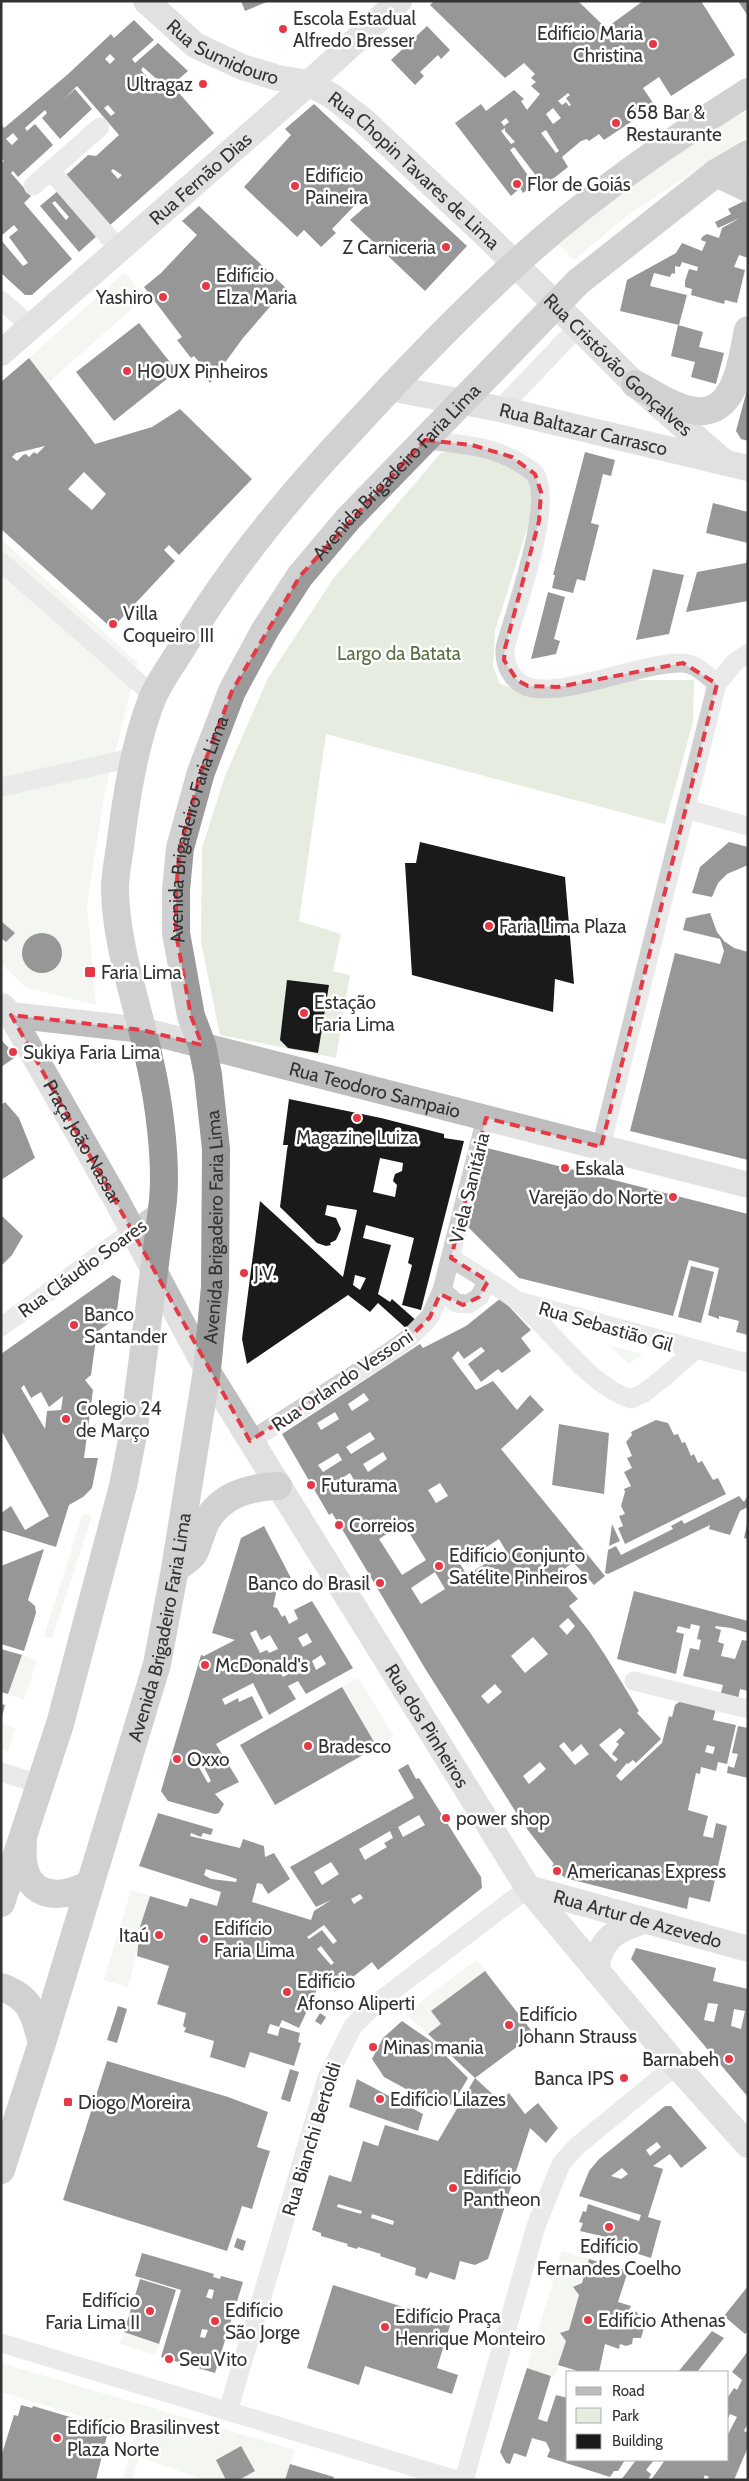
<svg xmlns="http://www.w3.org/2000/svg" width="749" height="2481" font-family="Cabin,sans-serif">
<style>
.green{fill:#e6ecdf}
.building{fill:#1a1a1a;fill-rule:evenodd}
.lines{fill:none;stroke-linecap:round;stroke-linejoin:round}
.street{stroke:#d0d0d0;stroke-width:19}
.secondary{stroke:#bdbdbd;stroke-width:26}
.highway{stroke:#9a9a9a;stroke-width:28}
.marked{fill:none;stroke:#e63946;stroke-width:4;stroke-dasharray:10 6;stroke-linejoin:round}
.poi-dot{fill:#e63946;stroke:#fff;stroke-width:2}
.labels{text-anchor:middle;stroke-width:5;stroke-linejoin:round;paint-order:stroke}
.poi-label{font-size:19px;fill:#333;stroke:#fff;text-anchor:start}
.street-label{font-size:19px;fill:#333;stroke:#fff}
.park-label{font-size:19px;fill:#56703f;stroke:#fff}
</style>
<rect width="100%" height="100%" fill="#fff"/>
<path class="green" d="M748,110V136L628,215L574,260L556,242L689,144Z
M125,272L145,297L48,383L29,358Z
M460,449L520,466L538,494L495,631L493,667L500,684L547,699L619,680H694L693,722L665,824L326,734L299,921L341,934L333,971L350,975L336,1058L220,1035L201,942L202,848L225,776L268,678L333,579L441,453Z
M1,539L138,663L104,797L87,905L96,1005L27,988L1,964Z
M610,1346L643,1354L629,1364Z
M83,1513L92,1516L52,1639L44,1636Z
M22,1655L37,1661L24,1700L8,1694Z
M358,1678L394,1736L377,1747L342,1687Z
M1,1723L15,1728L8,1752L1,1749Z
M131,1890L150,1896C140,1926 137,1957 128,1987L104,1980Z
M476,1960L485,1971L432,2011L441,2024L428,2034L405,2014Z
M562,2251L589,2259L582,2283L574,2287L579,2295L569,2330L560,2333L566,2341L555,2377L527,2368Z
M124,2332L159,2344L156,2355L120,2344Z
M1,2363L295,2450L285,2480H205L139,2457L132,2480L123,2477L136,2433L1,2392Z"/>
<path class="building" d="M241,1H269L245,11Z
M434,1H578L606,28L643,1H701L735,55L671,96L659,77L643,88L655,106L604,140L599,134L589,141L587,139L581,141L562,157L568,167L544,186L514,147L510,150L534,184L523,193L520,188L511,196L455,123L481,104L486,111L514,90L524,99L521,101L527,110L540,94L531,86L536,82L531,78L535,74L524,63L505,78L430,5ZM568,93L570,95L566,98L571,105L569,106L566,102L562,105L558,101ZM553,108L561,118L553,124L546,114ZM506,118L509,122L504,126L501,122ZM505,128V131L515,142L511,144L501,131ZM546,130L559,151L556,153L541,133Z
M738,1H748V16Z
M134,20L154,40L132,59L135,63L158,43L188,71L172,85L214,133L108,227L66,175L88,155L96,156L119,135L77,86L63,100L75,89L92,109L60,139L42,118L47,113L45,110L25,128L27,131L35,124L53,145L18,177L13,171L11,173L31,196L24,203L72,259L32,295H25L1,273V240L23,266L28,263L9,237L18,230L14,225L1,236V163L4,161L1,158V124L4,128L67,75L111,34L114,38ZM110,54L115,59L110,64L105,59ZM143,67L161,83L157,88L141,70ZM108,105L115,113L111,116L104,108ZM13,133L18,139L12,145L6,139ZM113,169L122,175L118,179L111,171Z
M427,26L450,50L441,59L438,55L420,72L424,76L415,85L391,60Z
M314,104L467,246L425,291L350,220L366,206L360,200L332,229L336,233L321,247L304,230L297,237L244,187L291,135L285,129Z
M59,190L98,235L79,252L40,206ZM55,201L69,217L66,220L52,203Z
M748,199V258L739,255L734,267L745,270L737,303L725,300L724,304L691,295L692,289L685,287V281L689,269L697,271L698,267L682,262L680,267L675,266V274L672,273L670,277L654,273L650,286L687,295L679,325L620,311L627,280L676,253L682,243L702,251L706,242L701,240L702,237L707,234L719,238L722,228L740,218L718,228L715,222L731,214L728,209Z
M199,206L286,288L243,338L210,383L196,364L199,362L194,356L191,358L177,340L182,337L144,287L161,273L197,235L182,221Z
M139,323L177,371L114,421L76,372Z
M678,325L703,332L699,347L724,353L716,384L691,377L695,362L671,356Z
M29,358L95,444L152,427L180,409L252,479L179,555L169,545L164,550L175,561L117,623L107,624L1,529V382ZM45,446L37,454L34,452L29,457L26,454L23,455L17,461L12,457L16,453ZM84,472L106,494L92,510L68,489Z
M747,390H748V441L741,439L736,431Z
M585,452L615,460L611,476L603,474L591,523L599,525L585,581L577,579L573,593L552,588L555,575H553Z
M713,503L748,512V543L706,533Z
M747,558L748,601L686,612L697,572L746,563Z
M653,569L684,575L669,634L636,640Z
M548,592L565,597L554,639L560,641L556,654L531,659Z
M420,842L565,877L574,984L555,979L553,1012L412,975L405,863H416Z
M729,842L748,847V865L727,874L718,883L712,897L692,893L700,867Z
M710,913L717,932L724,941L734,948L748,952V1160L630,1131L675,953L720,964L724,951L720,939L683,930L686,918Z
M1,921L15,933L6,942L1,938Z
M22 953a20 20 0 1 1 40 0a20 20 0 1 1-40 0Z
M287,980L329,985L318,1053L288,1048L280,1040Z
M1,1040L17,1056L1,1067Z
M289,1099L381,1118L444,1134V1138L464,1141L421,1310L402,1305L412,1265L408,1263L414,1238L366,1225L363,1238L391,1245L378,1294L390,1302L392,1299L419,1323L408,1330L378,1303L370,1312L348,1295L247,1364L242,1339L260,1201L343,1277L357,1210L327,1205L325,1215L336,1218L341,1229L336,1240L330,1243L331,1245L326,1246L317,1243L280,1207L287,1150L288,1145H283ZM380,1158L403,1163L402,1171L395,1174L393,1181L397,1185L395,1197L373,1192ZM355,1275L366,1278L360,1290L353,1285Z
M5,1102L19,1118L35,1158L1,1180V1105Z
M487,1148L748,1214V1335L736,1332L739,1321L719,1316V1319L708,1315L719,1268L689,1260L673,1316L519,1278L467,1226Z
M1,1215L23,1236L12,1255L1,1266Z
M691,1266L714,1272L701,1323L678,1317Z
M113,1275L121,1280L116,1318L97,1332L91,1375L85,1380L93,1390L84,1458H98L92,1488L83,1497L69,1505L56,1547L1,1530V1513L11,1506L25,1530L49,1516L1,1430V1354ZM24,1385L31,1398L41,1392L49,1407L63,1396L61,1410L47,1411L45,1429L21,1388Z
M501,1298L531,1330L521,1338L531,1351L502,1373L498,1369L481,1382L468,1364L485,1351L481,1347L464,1359L458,1351L452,1358L476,1390L493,1381L517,1410L530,1395L544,1410L501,1449L605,1576L594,1585L573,1562L557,1575L578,1599L569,1606L589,1631L605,1655L639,1711L637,1713L661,1739L636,1763L633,1760L628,1764L627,1763L616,1776L621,1781L662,1743L669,1716L672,1717L675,1705L682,1700L716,1708L713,1720L736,1725L727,1764L718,1762L716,1771L701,1767L700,1774L696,1773L688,1810L708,1816L703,1836L713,1838L716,1823L727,1826L710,1902L689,1897L687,1909L565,1878L552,1866L554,1864L524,1825L426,1670L348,1539L332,1513L329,1515L282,1434L420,1344L423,1348L466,1326ZM364,1393L369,1400L352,1411L348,1404ZM335,1412L339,1419L321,1430L317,1423ZM370,1432L375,1439L351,1454L346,1447ZM383,1452L387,1459L368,1472L363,1464ZM338,1453L342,1460L323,1472L318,1465ZM350,1473L354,1480L335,1492L331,1485ZM440,1483L448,1496L436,1503L428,1490ZM403,1523L426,1560L402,1575L379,1539ZM499,1539L506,1551L467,1575L460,1564ZM435,1572L445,1589L421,1604L411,1588ZM568,1618L575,1626L567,1635L559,1626ZM533,1637L548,1654L525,1673L511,1656ZM495,1684L502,1692L488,1704L481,1696ZM620,1728L625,1733L616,1742L619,1744L612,1754L618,1759L615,1762L599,1745ZM564,1742L572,1752L581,1744L589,1754L575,1765L559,1746ZM707,1745L715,1747L713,1754L705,1752ZM540,1762L546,1769L529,1784L523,1776Z
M656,1420L668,1423L674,1435L678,1434L682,1443L685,1442L691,1456L694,1454L698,1463L702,1461L713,1480L718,1478L726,1494L625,1544L618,1528L623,1526L619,1516L625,1514L621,1506L625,1492L624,1489L631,1486L624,1472L632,1468L627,1458L632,1456L626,1442L632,1435L631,1432Z
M559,1424L609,1433L604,1494L552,1485Z
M748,1495V1507L740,1511L730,1535L709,1529L710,1525L608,1574L605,1573L608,1550L616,1546L621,1555L673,1529L671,1526L682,1520L684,1524L739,1496L744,1502Z
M612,1524L620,1541L609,1546Z
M747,1524H748V1539L744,1538Z
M264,1526L293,1582L277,1589L273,1607L277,1608L282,1617L285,1615L289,1624L298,1619L294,1610L312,1601L353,1668L306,1694L298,1681L288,1686L296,1699L269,1715L253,1683L222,1699L225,1705L238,1698L239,1702L252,1696L263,1718L216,1744L239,1782L215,1794L224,1804L219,1813L215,1814L168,1801L161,1791L201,1655L204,1656L235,1640L212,1633L241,1538ZM256,1630L261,1640L270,1635L278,1649L269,1653L267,1650L260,1653L250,1633ZM307,1633L312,1642L303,1647L298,1638ZM321,1655L326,1664L316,1670L312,1661ZM284,1658L292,1672L283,1677L275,1663ZM198,1755L211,1781L208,1783L193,1757Z
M44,1549L28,1600L35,1606L36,1613L24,1651L1,1644V1566Z
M634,1591L748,1621V1633L731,1628L716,1626L715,1628L721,1630L718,1642L724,1644L721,1656L735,1659L742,1640L748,1641V1691L740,1689L738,1700L720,1696L723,1685L683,1676L690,1648L699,1650L701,1640L697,1639L700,1626L691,1624L690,1629L678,1626L676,1632L684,1634L676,1674L617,1659Z
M1,1649L22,1655L8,1694L1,1692Z
M342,1687L377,1747L275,1805L240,1745Z
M1,1704L5,1705L2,1717H1Z
M738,1726L748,1728V1778L727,1773L728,1766L734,1768L738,1754L732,1753Z
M408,1764L416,1779L419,1778L481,1877L482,1888L378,1970L372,1962L349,1980L342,1971L338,1974L343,1980L336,1991L320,1983L299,2028L282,2020L279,2027L270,2024L267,2033L278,2036L280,2027L300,2033L298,2042L301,2043L294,2066L250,2052L245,2068L210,2057L214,2041L184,2032L186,2028L183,2026L186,2013L157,2004L169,1966L137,1956L140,1927L150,1896L187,1907L190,1898L217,1906L221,1892L139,1866L158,1813L213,1829L211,1835L203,1833L201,1837L191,1833L190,1836L240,1848L243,1839L264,1846L265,1857L274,1853L290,1879L268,1894L262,1884L257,1883L252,1902L311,1920L314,1911L331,1900L316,1907L290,1867L414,1798L398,1770ZM419,1815L425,1825L403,1837L398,1827ZM390,1831L393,1838L384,1843L387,1847L365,1860L359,1849ZM331,1862L339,1874L322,1885L314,1872ZM206,1869L237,1879L236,1882L211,1879L204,1875ZM360,1894L363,1898L354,1904L351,1899ZM324,1925L337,1941L333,1944L322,1930L309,1939L307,1937ZM321,1946L334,1963L331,1965L317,1949Z
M636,1948L716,1968L713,1981L748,1989V2097L631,1959ZM708,2003L718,2004L714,2022L704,2020ZM734,2009L745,2011L741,2029L731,2026Z
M485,1971L534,2034L475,2078L428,2034L441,2024L431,2011Z
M118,2006L127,2009L117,2043L107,2040Z
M320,2013L326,2017L321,2025L315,2021Z
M402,2021L431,2041L468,2078L452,2105L417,2095L384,2077L372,2059L383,2038Z
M107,2061L228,2097L268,2112L257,2147L270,2151L252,2209L242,2206L227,2251L63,2200Z
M290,2069L299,2072L290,2102L281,2099Z
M475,2078L500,2101L509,2093L525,2114L538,2103L558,2128L546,2143L530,2128L488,2259L475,2265L460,2261L455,2280L430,2272L427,2279L415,2275L416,2268L380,2256L381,2254L358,2247L357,2249L347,2246L348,2244L321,2236V2233L312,2230L329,2175L351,2182L363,2141L378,2146L385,2125L438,2141ZM338,2204L362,2211L361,2214L337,2207ZM372,2214L394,2221L393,2225L371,2218Z
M357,2079L423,2114L418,2131L349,2107Z
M665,2106H671L707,2148L681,2168L670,2154L653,2166L663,2169L648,2217L661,2221L651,2258L629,2251L631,2246L614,2241V2239L580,2231L583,2223L579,2222L583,2211L586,2212L588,2204L639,2221L641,2215L579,2196L589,2171L599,2159ZM657,2142L661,2147L650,2156L646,2150ZM622,2168L628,2174L621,2179L611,2176Z
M237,2238L246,2241L243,2251L234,2247Z
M142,2253L214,2274L213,2277L220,2279L221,2276L243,2282L215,2373L161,2357L181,2290L135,2276ZM209,2289L214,2290L212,2299L206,2297ZM202,2329L208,2330L205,2338L200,2337Z
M589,2259L628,2271L618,2302L631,2306L629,2310L637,2312L639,2317L637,2323L644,2328L641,2338H633L632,2344L626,2346L620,2344L619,2349L605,2344L599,2372H581L558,2365L566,2341L560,2333L569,2330L579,2295L573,2287L582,2283Z
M140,2279L176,2290L159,2344L124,2332Z
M333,2285L451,2322L437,2368L458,2375L452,2394L365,2366L359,2385L307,2368Z
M748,2286V2331L745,2334L724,2316Z
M712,2331L724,2338L697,2372H678Z
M748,2351V2423L744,2431L748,2433V2447L734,2480H707L709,2477L705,2475L703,2480H651L665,2460H728V2434L737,2417L730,2414L728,2418V2397L734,2388L737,2390L742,2380L732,2372Z
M527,2368L551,2376L538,2419L547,2422L556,2395L568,2398V2460H625L618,2471H614L610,2477L547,2457L550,2450L546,2442L532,2438L526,2457L514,2453L510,2464L506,2463L500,2452Z
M21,2405L32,2408L33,2406L97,2425L96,2428L108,2432L96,2480H1V2457L14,2415L18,2416Z
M241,2446L255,2471L239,2480H226L216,2460Z
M636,2460H654L646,2470L651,2474L648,2480H621Z
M290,2464L334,2477L333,2480H285Z"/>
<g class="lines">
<path class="street" d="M51,171L119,249
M33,186L100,127
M1,300L31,327
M500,409L578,327
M425,440C460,444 497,446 526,467C529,469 533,471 535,474C555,503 514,613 505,648C504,664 511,681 528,687C563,698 641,662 682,663C695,663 707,675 717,684
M1,562L154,696
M1,787L136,757
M686,809L748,826
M601,1147L717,684L735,662L748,653
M451,1258C473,1272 496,1285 516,1300C551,1328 588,1386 631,1399L644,1393L663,1378L695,1350
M442,1290L456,1303L469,1304L479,1297L488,1281
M518,1301L748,1363
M1,1327L162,1209
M250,1441L388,1353L410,1337L430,1317L442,1290L486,1118
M634,1681L748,1709
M1,1772L40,1784
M1,2343L457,2480
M228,2411L327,2078L353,2026L373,2006L528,1888
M464,2480L536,2226L561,2164L577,2146L676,2065"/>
<g class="secondary">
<path id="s1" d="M146,1L195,45L242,67L278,78L309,83L332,96L363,120L489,238L635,384L724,462"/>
<path id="s2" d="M1,353L309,83L399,1"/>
<path id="s3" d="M389,388L500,409L748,468"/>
<path id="s4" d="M2,1006L11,1015L142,1030L748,1185"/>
<path id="s5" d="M11,1015L117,1201L207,1370L528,1888L676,2065L748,2145"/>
<path id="s6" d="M528,1888L748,1949"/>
<path d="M597,1971C597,1940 618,1928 645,1921"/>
</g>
<g class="highway">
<path d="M716,173L748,188"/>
<path d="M635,384C653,393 675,409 696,411C737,415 742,358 748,330"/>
<path d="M176,1568C199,1553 194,1553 203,1529C215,1497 247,1487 278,1486"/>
<path d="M23,1844C19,1892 50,1905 90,1884"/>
<path d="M1,1903L60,1724L123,1486L133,1435L162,1209C168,1167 159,1100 149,1058C137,1002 116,947 115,889C115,875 118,861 120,847C126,799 134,745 152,699C160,680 173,663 184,645C223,579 270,520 321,463C383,395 446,327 514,265C585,199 666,144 748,92"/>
<path d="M1,1987C32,1998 34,2014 42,2043"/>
<path id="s7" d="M1,2170L42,2043L157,1664L175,1569L207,1370L215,1287L216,1149L208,1075L202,1045L191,1016L176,933V890L180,848L201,772L232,691L265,630L300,576L348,519L578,282L716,173L748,154"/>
</g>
</g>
<path d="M0 0H749V2481H0ZM425,440L472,445L512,457L535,474L541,492L539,521L505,648L504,660L517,680L528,686L558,687L683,663L717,684L601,1147L486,1118L451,1258L488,1281L479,1297L463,1305L440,1294L430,1317L410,1337L250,1441L11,1015L142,1030L202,1045L191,1016L176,933V890L180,848L201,772L232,691L300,576Z" fill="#fff" fill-opacity=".55" fill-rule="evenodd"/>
<path class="marked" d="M425,440L472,445L512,457L535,474L541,492L539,521L505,648L504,660L517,680L528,686L558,687L683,663L717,684L601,1147L486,1118L451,1258L488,1281L479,1297L463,1305L440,1294L430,1317L410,1337L250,1441L11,1015L142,1030L202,1045L191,1016L176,933V890L180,848L201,772L232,691L300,576Z"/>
<g class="poi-dot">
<circle cx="283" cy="29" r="5"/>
<circle cx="653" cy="44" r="5"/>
<circle cx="203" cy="84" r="5"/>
<circle cx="616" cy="123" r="5"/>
<circle cx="517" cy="184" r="5"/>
<circle cx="295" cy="186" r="5"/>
<circle cx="446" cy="247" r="5"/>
<circle cx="206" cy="286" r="5"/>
<circle cx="163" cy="297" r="5"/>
<circle cx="127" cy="371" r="5"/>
<circle cx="113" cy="624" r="5"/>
<circle cx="489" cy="926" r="5"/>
<rect x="84" y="966" width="12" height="12" rx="2.5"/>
<circle cx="304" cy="1013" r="5"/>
<circle cx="13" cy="1052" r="5"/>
<circle cx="357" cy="1118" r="5"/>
<circle cx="565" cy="1168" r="5"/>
<circle cx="673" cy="1197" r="5"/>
<circle cx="244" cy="1273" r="5"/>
<circle cx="74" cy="1325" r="5"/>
<circle cx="66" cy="1419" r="5"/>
<circle cx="311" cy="1485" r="5"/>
<circle cx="339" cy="1525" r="5"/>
<circle cx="439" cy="1566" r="5"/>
<circle cx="380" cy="1583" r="5"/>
<circle cx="205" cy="1665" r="5"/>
<circle cx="308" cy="1746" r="5"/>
<circle cx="177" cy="1759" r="5"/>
<circle cx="446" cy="1818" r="5"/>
<circle cx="557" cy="1871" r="5"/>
<circle cx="159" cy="1935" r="5"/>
<circle cx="204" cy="1939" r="5"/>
<circle cx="287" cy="1992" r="5"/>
<circle cx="509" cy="2025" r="5"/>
<circle cx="373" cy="2047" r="5"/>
<circle cx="729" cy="2059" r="5"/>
<circle cx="624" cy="2078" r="5"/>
<circle cx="380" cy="2099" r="5"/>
<rect x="63" y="2097" width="10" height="10" rx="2.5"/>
<circle cx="453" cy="2188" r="5"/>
<circle cx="609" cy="2227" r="5"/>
<circle cx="150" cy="2311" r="5"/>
<circle cx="588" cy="2320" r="5"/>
<circle cx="215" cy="2321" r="5"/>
<circle cx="385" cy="2327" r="5"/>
<circle cx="169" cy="2359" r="5"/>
<circle cx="57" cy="2438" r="5"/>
</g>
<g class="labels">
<g class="poi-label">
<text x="293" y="25">Escola Estadual<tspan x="293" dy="22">Alfredo Bresser</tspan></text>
<text x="643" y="40" text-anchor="end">Edifício Maria<tspan x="643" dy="22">Christina</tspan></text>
<text x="193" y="91" text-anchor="end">Ultragaz</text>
<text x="626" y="119">658 Bar &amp;<tspan x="626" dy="22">Restaurante</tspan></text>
<text x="305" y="182">Edifício<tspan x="305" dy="22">Paineira</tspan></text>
<text x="527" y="191">Flor de Goiás</text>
<text x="436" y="254" text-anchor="end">Z Carniceria</text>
<text x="216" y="282">Edifício<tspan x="216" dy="22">Elza Maria</tspan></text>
<text x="153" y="304" text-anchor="end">Yashiro</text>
<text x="137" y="378">HOUX Pinheiros</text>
<text x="123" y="620">Villa<tspan x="123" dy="22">Coqueiro III</tspan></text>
<text x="499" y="933">Faria Lima Plaza</text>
<text x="101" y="979">Faria Lima</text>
<text x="314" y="1009">Estação<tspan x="314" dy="22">Faria Lima</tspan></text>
<text x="23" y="1059">Sukiya Faria Lima</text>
<text x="357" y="1144" text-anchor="middle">Magazine Luiza</text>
<text x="575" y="1175">Eskala</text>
<text x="663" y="1204" text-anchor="end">Varejão do Norte</text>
<text x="254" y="1280">J.V.</text>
<text x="84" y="1321">Banco<tspan x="84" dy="22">Santander</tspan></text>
<text x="76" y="1415">Colegio 24<tspan x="76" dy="22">de Março</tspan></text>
<text x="321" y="1492">Futurama</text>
<text x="349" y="1532">Correios</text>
<text x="449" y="1562">Edifício Conjunto<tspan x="449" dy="22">Satélite Pinheiros</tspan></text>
<text x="370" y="1590" text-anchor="end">Banco do Brasil</text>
<text x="215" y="1672">McDonald's</text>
<text x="318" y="1753">Bradesco</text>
<text x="187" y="1766">Oxxo</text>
<text x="456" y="1825">power shop</text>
<text x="567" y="1878">Americanas Express</text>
<text x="214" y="1935">Edifício<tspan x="214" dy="22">Faria Lima</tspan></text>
<text x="149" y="1942" text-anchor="end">Itaú</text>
<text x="297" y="1988">Edifício<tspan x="297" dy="22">Afonso Aliperti</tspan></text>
<text x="519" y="2021">Edifício<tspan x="519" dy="22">Johann Strauss</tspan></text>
<text x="383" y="2054">Minas mania</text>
<text x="719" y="2066" text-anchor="end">Barnabeh</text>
<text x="614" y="2085" text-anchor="end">Banca IPS</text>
<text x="390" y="2106">Edifício Lilazes</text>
<text x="78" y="2109">Diogo Moreira</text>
<text x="463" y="2184">Edifício<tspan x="463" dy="22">Pantheon</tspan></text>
<text x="609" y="2253" text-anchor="middle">Edifício<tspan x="609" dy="22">Fernandes Coelho</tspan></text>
<text x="140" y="2307" text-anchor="end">Edifício<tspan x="140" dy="22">Faria Lima II</tspan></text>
<text x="225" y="2317">Edifício<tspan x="225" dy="22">São Jorge</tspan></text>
<text x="395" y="2323">Edifício Praça<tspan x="395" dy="22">Henrique Monteiro</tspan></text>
<text x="598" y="2327">Edifício Athenas</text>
<text x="179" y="2366">Seu Vito</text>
<text x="67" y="2434">Edifício Brasilinvest<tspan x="67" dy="22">Plaza Norte</tspan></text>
</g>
<g class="street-label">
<text dy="7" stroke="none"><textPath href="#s1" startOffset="94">Rua Sumidouro</textPath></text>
<text dy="7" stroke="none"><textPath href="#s1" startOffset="324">Rua Chopin Tavares de Lima</textPath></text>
<text dy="7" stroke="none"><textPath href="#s2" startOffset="265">Rua Fernão Dias</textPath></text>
<text dy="7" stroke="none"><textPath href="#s1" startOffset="606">Rua Cristóvão Gonçalves</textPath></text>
<text dy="7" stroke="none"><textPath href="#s3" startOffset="199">Rua Baltazar Carrasco</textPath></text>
<text dy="7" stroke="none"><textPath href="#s7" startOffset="1796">Avenida Brigadeiro Faria Lima</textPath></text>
<text dy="7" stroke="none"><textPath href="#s7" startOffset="1376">Avenida Brigadeiro Faria Lima</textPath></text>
<text dy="7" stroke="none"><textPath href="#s4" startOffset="385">Rua Teodoro Sampaio</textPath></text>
<text dy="7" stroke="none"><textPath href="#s5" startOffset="146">Praça João Nassar</textPath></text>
<text transform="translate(469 1188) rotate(-76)" y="7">Viela Sanitária</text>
<text dy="7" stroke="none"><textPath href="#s7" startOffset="971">Avenida Brigadeiro Faria Lima</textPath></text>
<text transform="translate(82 1268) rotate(-36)" y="7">Rua Cláudio Soares</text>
<text transform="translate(606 1326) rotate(16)" y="7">Rua Sebastião Gil</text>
<text transform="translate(342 1380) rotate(-34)" y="7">Rua Orlando Vessoni</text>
<text dy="7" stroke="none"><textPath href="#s7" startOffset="566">Avenida Brigadeiro Faria Lima</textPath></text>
<text dy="7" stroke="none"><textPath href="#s5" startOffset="824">Rua dos Pinheiros</textPath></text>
<text dy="7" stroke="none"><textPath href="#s6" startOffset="114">Rua Artur de Azevedo</textPath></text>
<text transform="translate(311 2139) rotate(-73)" y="7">Rua Bianchi Bertoldi</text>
</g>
<g class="park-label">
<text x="399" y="660">Largo da Batata</text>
</g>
</g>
<rect width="749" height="2481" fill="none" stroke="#333333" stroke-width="5"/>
<rect x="566" y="2371" width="162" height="90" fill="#ffffff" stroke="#adadad"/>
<rect x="576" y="2387" width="25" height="8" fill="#bdbdbd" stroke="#adadad"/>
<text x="612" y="2396" font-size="15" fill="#333333">Road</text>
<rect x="576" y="2408" width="25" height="15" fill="#e6ecdf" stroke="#adadad"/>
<text x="612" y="2421" font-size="15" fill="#333333">Park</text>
<rect x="576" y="2434" width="25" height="15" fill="#1a1a1a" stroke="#adadad"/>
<text x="612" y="2446" font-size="15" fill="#333333">Building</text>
</svg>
